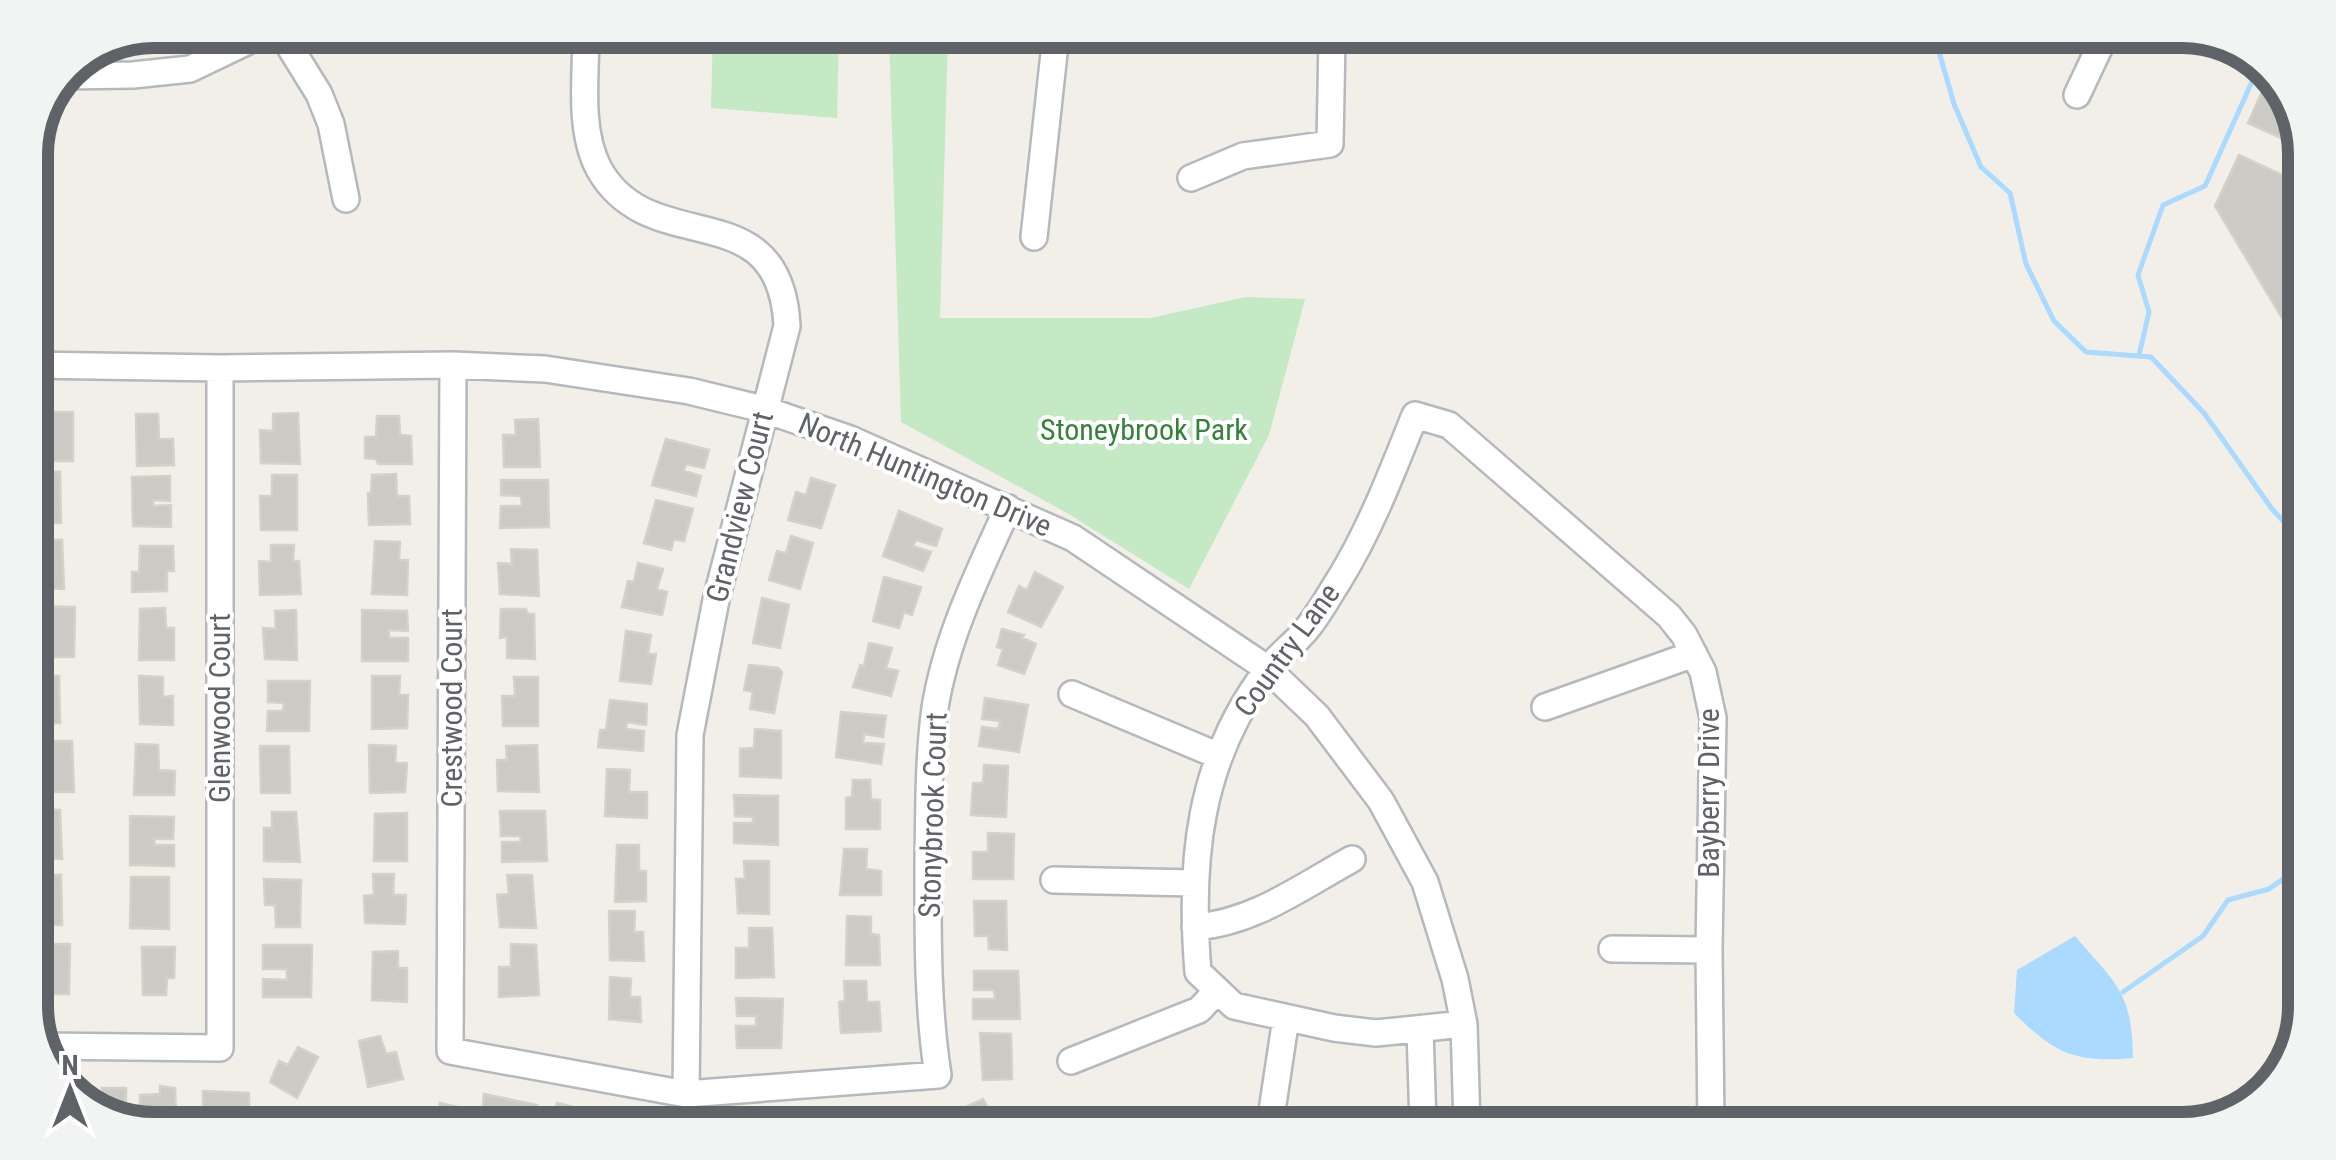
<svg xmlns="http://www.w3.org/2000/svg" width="2336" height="1160" font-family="'Roboto Condensed',sans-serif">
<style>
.green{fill:#c5e8c5}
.water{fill:#aadaff}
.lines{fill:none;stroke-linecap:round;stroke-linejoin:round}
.stream{stroke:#aadaff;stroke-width:5}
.building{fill:#cccac5;stroke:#d6d1c6;stroke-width:2.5}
.minor-casing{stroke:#b5b8bc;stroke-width:30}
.minor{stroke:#fff;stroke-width:25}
.labels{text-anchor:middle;stroke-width:8;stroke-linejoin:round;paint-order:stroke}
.park-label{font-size:30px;fill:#348238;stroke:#fff}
.street-label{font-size:30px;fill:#5f6368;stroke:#fff}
.rim{fill:none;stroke:#5f6368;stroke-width:12}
</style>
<rect width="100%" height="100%" fill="#f1efe8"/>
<path class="green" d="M713,33L839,34L837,118L711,108Z
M889,34L948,35L940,318H1150L1246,297L1305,299L1269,435L1189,589L1067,513L901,422Z"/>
<path class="water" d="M2075,936C2116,984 2132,991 2133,1058C2075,1063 2055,1054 2014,1013L2017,970Z"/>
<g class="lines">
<path class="stream" d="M1936,41L1954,104L1981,167L2010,193L2026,264L2054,321L2086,352L2151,357L2204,413L2272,509L2300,539
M2139,355L2149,312L2138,275L2163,205L2205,186L2260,64
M2123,992L2203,936L2228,900L2269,889L2296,870"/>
</g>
<path class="building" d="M2277,78L2285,86L2306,154L2301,147L2248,123L2265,85Z
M2239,155L2301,184L2305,191L2303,353L2215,206Z
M30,412H73V461H30V441H47V433H30Z
M298,413L300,464L261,463L260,430L273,431V414Z
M136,414H158L159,439H173L174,465L137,466Z
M377,416H399L400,435L411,436L412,464H378L376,459L365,458V437H376Z
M538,419L540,467H504L503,435H516L515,420Z
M1108 432a12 12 0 1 1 24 0a12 12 0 1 1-24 0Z
M666,439L709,450L704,468L686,464L684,471L701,476L696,496L652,485Z
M36,471L60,472L61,523H30V491H36Z
M396,474L397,496H409L410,524L369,525L368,493H371L372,475Z
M272,475H297V530H261L260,496H272Z
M170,476V501L153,500V506L171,505V527L133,526L132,477Z
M811,478L835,485L821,528L788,520L796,492L806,495Z
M501,480H548L549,527L500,528L501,506H522L521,496L501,495Z
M656,500L693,509L684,541L674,539L671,550L644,543Z
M899,511L942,529L936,546L916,540L913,546L931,552L923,571L883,556Z
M791,536L813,543L800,589L769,580L777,551L786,553Z
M42,540H62L64,589L30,588V563H43Z
M375,541L400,542L399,560H408L407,595L372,594Z
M271,545H294L293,561H299L301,594L260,595L259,561L271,562Z
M140,546H173L174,571H167V591L132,592V572H139Z
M511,549L537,550L539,596L500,594L498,563L512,564Z
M638,563L663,569L657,589L667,592L662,615L622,607L628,581L634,582Z
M1035,572L1063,587L1041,627L1008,612L1019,586L1027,590Z
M884,577L921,587L912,615L904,612L899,628L873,621Z
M762,598L789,605L780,648L753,643Z
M30,606L75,607L74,657H30V636H47V625H30Z
M165,608L166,628H174V660H139L140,609Z
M501,609H526L528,614H534L535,659L507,658V637L500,638Z
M296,610L297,660L265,659L263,628L276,629L275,611Z
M362,610L407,611L408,631L389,630V638H408V661H362Z
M1002,629L1024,635L1022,638L1036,644L1024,674L998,665L1003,649L997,647Z
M626,631L651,635L648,654H656L651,684L620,681Z
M869,643L892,648L886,668L898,671L891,696L853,687L860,665L864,666Z
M749,665L778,668L782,672L774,713L750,709L753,692L744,690Z
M30,676H59L60,723L34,724V707H30Z
M139,676L163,677V697L173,696V725L140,724Z
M372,676H400L399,695H408L407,728L372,729Z
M514,677H538V726H503L502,696H515Z
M268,681H310L309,731H267L268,711H283L284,703L268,702Z
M985,698L1028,705L1019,752L979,746L982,727L998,729L1000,721L982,719Z
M610,700L647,704L646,725L627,722L626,729L644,731L643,751L598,747L600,730H606Z
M841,712L886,716L883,737L864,734L863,743L884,744L881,764L836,757Z
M755,729L781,731V778L740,776V749L754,748Z
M30,741H72L74,792H30V773L46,772V763H30Z
M136,744L158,745L159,770L175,771L174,795H134Z
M369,745L396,746L395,763H407L405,792L370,793Z
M537,745L539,792L498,791L497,760H507L506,746Z
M260,746H289L290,793H261Z
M984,765L1008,766L1006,817L971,815L973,783H983Z
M607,769L630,770L629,792H647V818L605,816Z
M853,780H870L871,799L880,800V829H846V798L852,796Z
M734,795L778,796V845L734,843V823H753V817L735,816Z
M35,809L60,810L62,859L30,858V827L35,826Z
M500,811H545L547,861L502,862V842H520L521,836H501Z
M272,812H296L300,862L264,861V828H272Z
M407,813V861H374L375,814Z
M130,816L174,817L173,839H154L155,845H174V866L130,865Z
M988,833L1014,834L1013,879H973V852H988Z
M617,845H639V871H646V901L615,902Z
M844,849H867L866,869L881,871V895H840Z
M744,861H769V914L738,913L736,879H745Z
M36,874L61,875L62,925L30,924V896L36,895Z
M373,874H394L393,895H406L405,924L365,923L364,896L374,895Z
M507,875H532L536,928L500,927L497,895L509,894Z
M131,877H169V929L130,928Z
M264,879L301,880L300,927H276L275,905H265Z
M974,901H1006L1007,950L989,949L988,936H975Z
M609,911H635L634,932H643L644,961L610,960Z
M847,916L871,917V934L879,935L880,965H846Z
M749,928H772L774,977L736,978V948H749Z
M30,944H70L69,994H30V972H43L44,967L30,966Z
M511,944L536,945L539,995L499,997V967H511Z
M263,945H312L311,997H263V979L287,980V969H263Z
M142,947H175L174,978H167L166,995H143Z
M398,951V968H407V1002L372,1000L373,952Z
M974,971H1018L1020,1019H973V999H995L994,990H974Z
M610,977L631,979L630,997H640L641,1022L609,1019Z
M844,981H866L867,1002H879L881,1031L841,1033L839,1002L845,1001Z
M736,998L783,999L781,1048H737L736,1026H756V1016H737Z
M980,1033L1011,1034L1012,1079L983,1080Z
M380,1036L386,1054L396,1052L403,1079L368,1087L359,1041Z
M298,1047L318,1057L297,1098L270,1082L279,1061L288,1065Z
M160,1086L175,1088L176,1118H140V1095L160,1094Z
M102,1088H126V1118L100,1117L83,1103V1098H102Z
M203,1091L249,1093V1118H203Z
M484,1094L537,1105L534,1120H482Z
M983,1099L996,1123H954L963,1117L961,1109Z
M440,1103L462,1108L460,1120L416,1119L419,1109L438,1112Z
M557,1103L585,1110L584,1120H554Z"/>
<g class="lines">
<g class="minor-casing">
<path id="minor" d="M280,31L319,94L331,124L346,199
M586,33C586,75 578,130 599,169C651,262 780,189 787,326L716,600L690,735L686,1094
M62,76L133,75L190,69L269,31
M2077,95L2102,42
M1191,178L1243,156L1330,144L1332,37
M1034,237L1056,35
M30,365L220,368L453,365L545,369L689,391L763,409L850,439L1073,538L1268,669L1317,716L1381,801L1425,882L1455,979L1464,1024L1467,1126
M453,365L450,1051L686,1094L938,1075C927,1005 928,931 928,861C929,811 928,759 935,708C946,638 979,571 1008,508
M1072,694L1219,756
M1545,707L1694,654
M1054,880L1194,883
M1195,927C1253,923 1301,887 1352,859
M1612,949L1709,950
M1464,1024L1376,1033L1334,1028L1234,1006L1198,972C1189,862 1198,760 1268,669C1279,655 1294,644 1305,631C1318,616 1328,597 1339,580C1371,528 1392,472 1415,415L1449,425L1669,616L1684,635L1703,672L1713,718L1709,950L1711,1127
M1420,1029L1423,1125
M41,1046L220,1048V368
M1071,1061L1199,1010L1216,992
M1270,1124L1286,1018"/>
</g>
<use href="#minor" class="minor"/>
</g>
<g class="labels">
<g class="park-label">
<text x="1144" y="440">Stoneybrook Park</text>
</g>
<g class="street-label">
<text transform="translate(925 475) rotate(23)" y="10">North Huntington Drive</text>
<text transform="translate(740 507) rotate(-76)" y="10">Grandview Court</text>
<text transform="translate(1287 650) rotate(-54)" y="10">Country Lane</text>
<text transform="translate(220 708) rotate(-90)" y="10">Glenwood Court</text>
<text transform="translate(452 708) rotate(-90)" y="10">Crestwood Court</text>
<text transform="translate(1709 793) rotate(-90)" y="10">Bayberry Drive</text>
<text transform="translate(933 815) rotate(-88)" y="10">Stonybrook Court</text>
</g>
</g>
<path d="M0 0H2336V1160H0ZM154 48H2182A106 106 0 0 1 2288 154V1006A106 106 0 0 1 2182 1112H154A106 106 0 0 1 48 1006V154A106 106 0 0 1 154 48Z" fill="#f2f3f3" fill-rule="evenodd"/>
<path class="rim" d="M154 48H2182A106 106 0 0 1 2288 154V1006A106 106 0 0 1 2182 1112H154A106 106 0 0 1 48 1006V154A106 106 0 0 1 154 48Z"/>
<g transform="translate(70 1090)" stroke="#ffffff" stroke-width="8" paint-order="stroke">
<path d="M0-8L18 38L0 25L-18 38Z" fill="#5f6368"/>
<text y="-15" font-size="28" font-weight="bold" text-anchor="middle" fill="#5f6368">N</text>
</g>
</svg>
